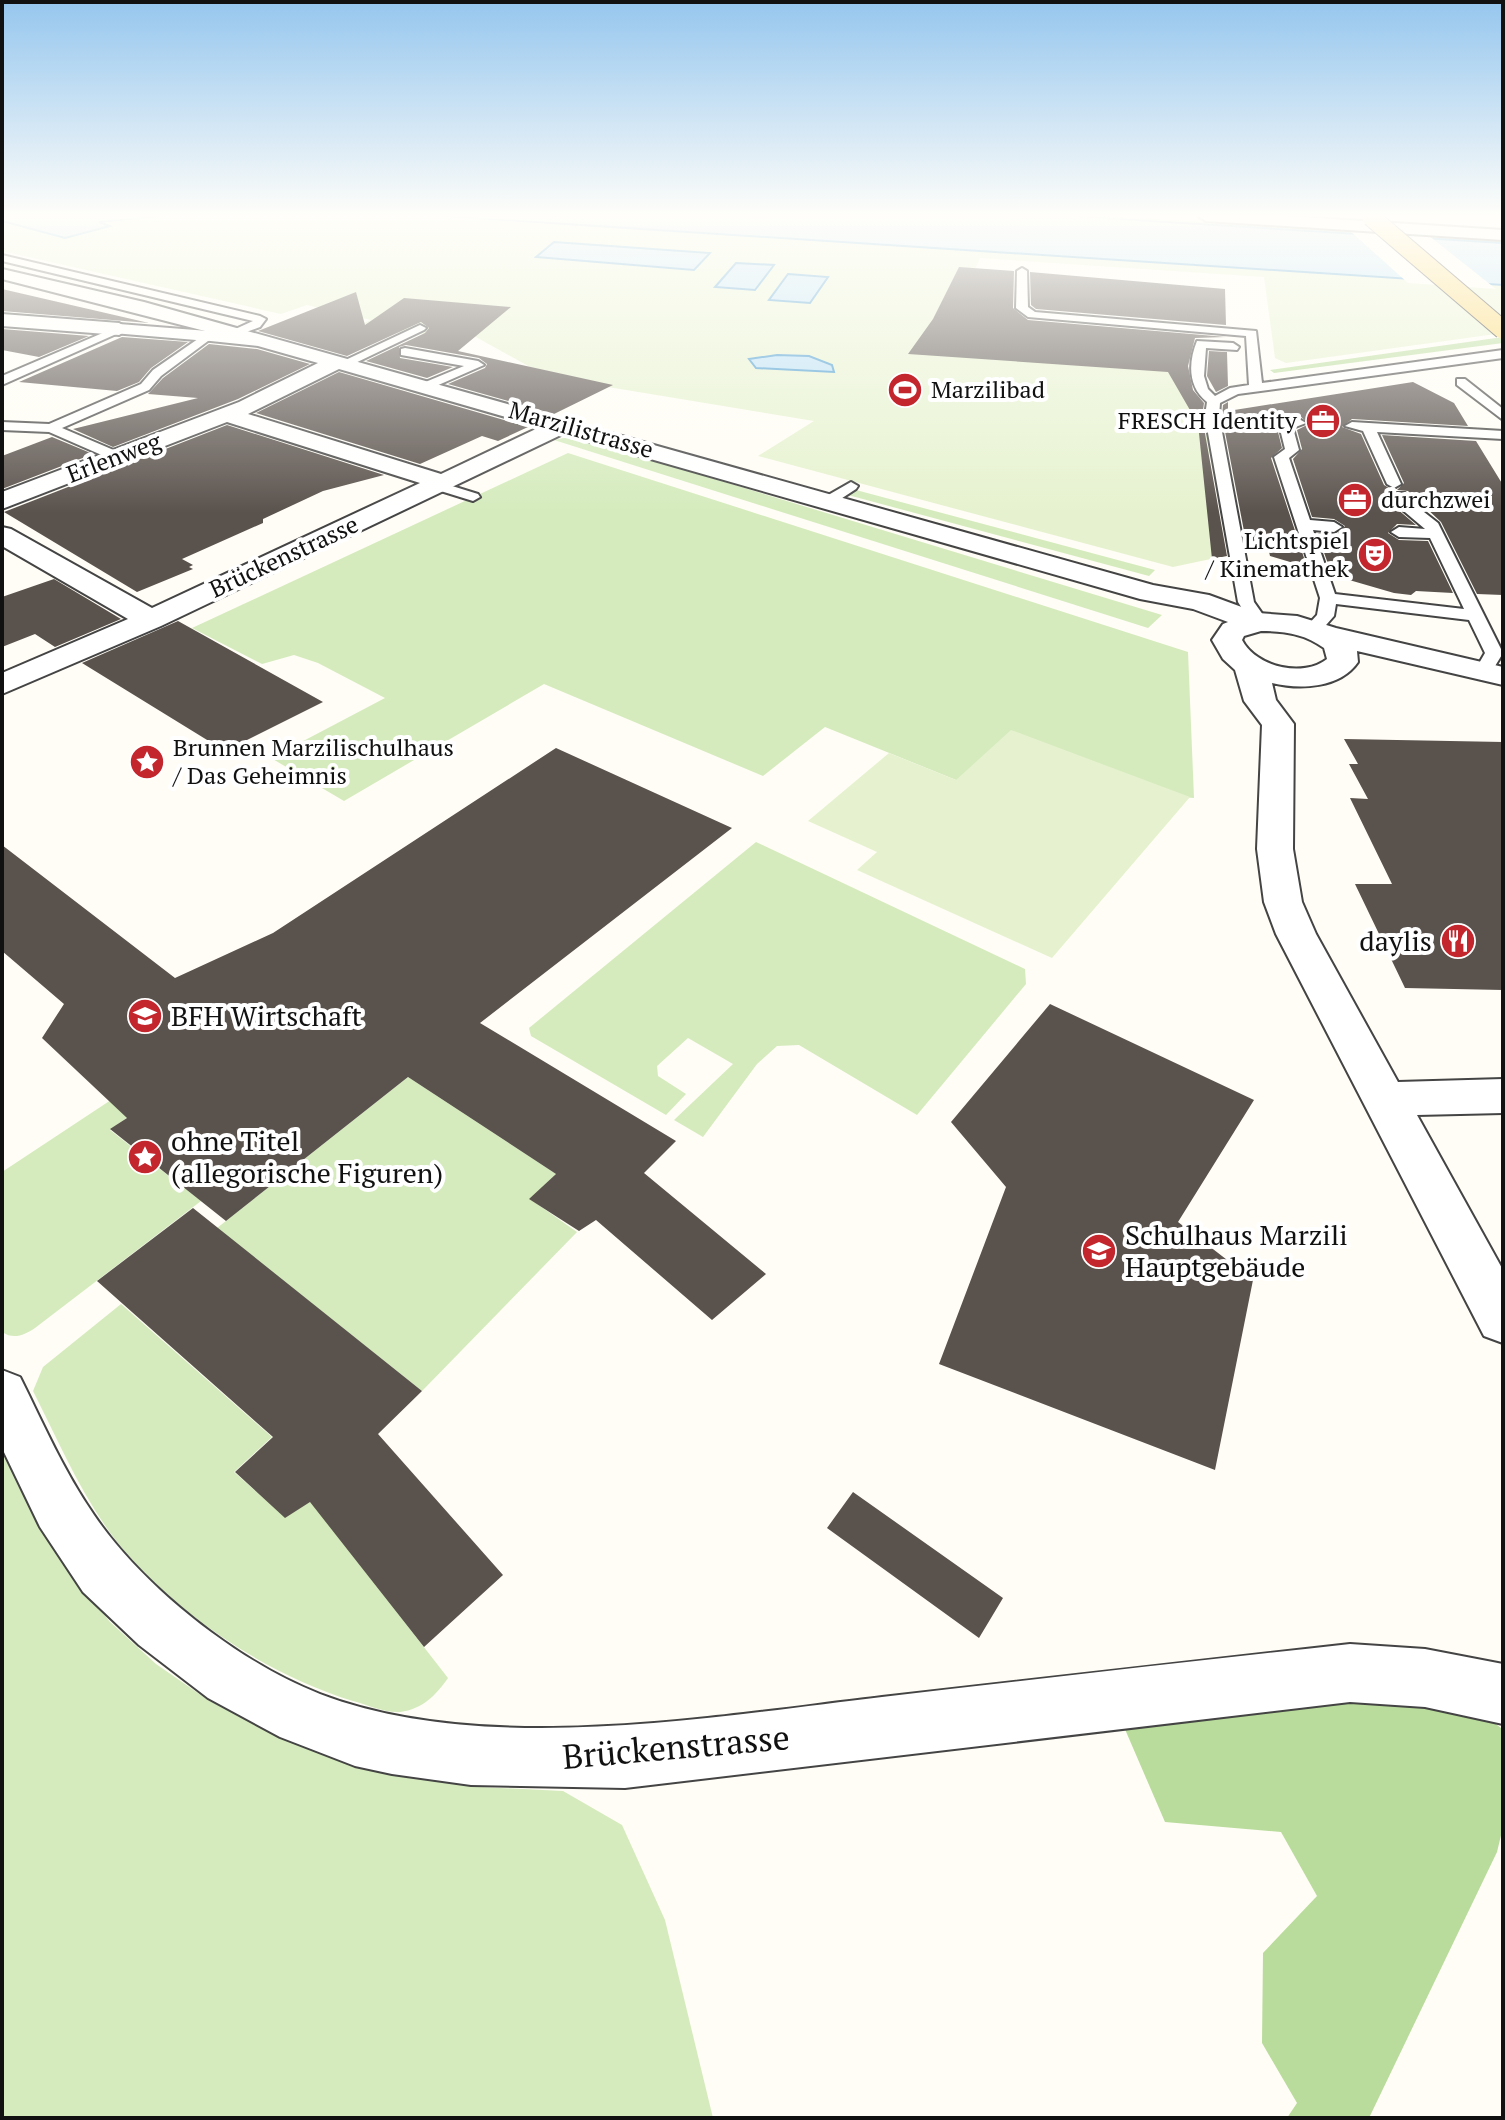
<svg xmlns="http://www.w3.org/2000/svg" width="1505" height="2120" font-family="'PT Serif',serif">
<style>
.green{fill:#d5ebbd}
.forest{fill:#b9dc9c}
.pitch{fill:#e6f2cf}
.water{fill:#b9e0f7;stroke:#3f96cf;stroke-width:2}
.pier{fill:#fffdf5}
.building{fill:#5a524d}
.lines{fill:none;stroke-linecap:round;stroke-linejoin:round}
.service-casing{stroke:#444;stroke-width:4}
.pedestrian-casing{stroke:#444;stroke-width:4}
.minor-casing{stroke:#444;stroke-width:4}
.service{fill:#fff;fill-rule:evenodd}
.pedestrian{fill:#fff;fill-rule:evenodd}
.minor{fill:#fff;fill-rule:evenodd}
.primary-bridge-casing{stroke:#222;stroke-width:20;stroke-linecap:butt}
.primary-bridge{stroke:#f9d66b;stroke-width:18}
.labels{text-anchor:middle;stroke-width:8;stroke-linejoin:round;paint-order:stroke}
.far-poi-label{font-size:24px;fill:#111;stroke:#fff;text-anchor:start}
.far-street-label{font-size:24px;fill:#111;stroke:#fff}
.poi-label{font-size:28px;fill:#111;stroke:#fff;text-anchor:start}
.near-street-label{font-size:34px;fill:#111;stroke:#fff}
</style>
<rect width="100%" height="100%" fill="#fffdf5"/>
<path class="green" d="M1072,216H1109L1503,241V243Z
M573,436L1162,615L1148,628L554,440Z
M568,453L1188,652L1194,798L956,780L825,727L763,776L544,684L344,801L271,758L385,698L318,663L294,655L262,664L192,628Z
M856,490L1155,570L1149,576L848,495Z
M756,842L1025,969L1026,984L917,1115L799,1045L777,1046L757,1064L703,1137L674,1120L733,1064L688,1038L657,1066L658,1076L686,1094L666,1115L531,1036L529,1028Z
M408,1077L556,1174L530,1199L577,1232L422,1391L217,1228Z
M117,1096L136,1111L110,1130L201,1201L35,1328C24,1335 14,1340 2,1332V1172Z
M121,1304L272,1437L234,1472L285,1517L310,1501L448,1678C436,1695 423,1709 400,1712C385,1713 368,1705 353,1701C267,1674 187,1621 127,1554C86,1507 61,1446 33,1391L43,1367Z
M2,1443L72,1575L110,1622L156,1664L208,1700L268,1732L335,1757L409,1776L481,1787L563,1791L622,1825L665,1920L713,2118H2Z"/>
<path class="forest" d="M1503,337V343L1274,373L1270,370Z
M1375,1700C1414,1702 1470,1701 1501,1728L1503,1827L1497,1852L1369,2118H1287L1297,2103L1262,2043L1263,1953L1317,1896L1281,1832L1165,1822L1124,1727L1326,1703Z"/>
<path class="pitch" d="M2,216H433L1503,285V333L1286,363L1275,358L1264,277L980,258L953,320L1134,330L1181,384L1206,425L1220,557L1173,567L758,456L814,421L608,387L530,367L476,337L347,330L371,320L307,305L281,314L2,251Z
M1011,730L1190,797L1052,958L857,870L877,852L808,821L889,753L956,780Z"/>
<path class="water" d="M2,216H162L99,222L110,226L65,238L2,221Z
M442,216H1072L1503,243V285Z
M554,242L710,253L694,270L536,257Z
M736,263L774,265L755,290L715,287Z
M788,274L828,277L810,303L769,300Z
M777,355L809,356L832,365L834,372L756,368L749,359Z"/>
<path class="pier" d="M1349,230L1428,235L1496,289L1408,283Z"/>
<path class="building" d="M959,267L1014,271L1013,308L1028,320L1226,337L1195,338L1188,366L1193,390L1204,403L1202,417L1227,556L1212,559L1198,424L1168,372L908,354L933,319Z
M1030,272L1225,289L1226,325L1036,309L1031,305Z
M2,289L149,323L2,311Z
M356,292L365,325L404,298L511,307L458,351L613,385L554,414L448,384L485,368L487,364L479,358L406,345L399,347L400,358L453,367L427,378L366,361L425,333L429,328L421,322L347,356L258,331Z
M2,329L89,336L39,357L2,350Z
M122,337L188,342L151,368L139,382L117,391L19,382Z
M209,344L257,349L310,364L238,399L113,447L73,429L198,398L148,394L163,378Z
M1209,351L1227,352L1228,386L1216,392L1207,376Z
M339,372L528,427L498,441L482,436L420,464L256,413Z
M1413,382L1454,403L1468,426L1352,419L1342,427L1361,434L1384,485L1394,491L1390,497L1396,508L1416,525L1397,524L1388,533L1399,540L1428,541L1453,593L1416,591L1411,595L1394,593L1332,575L1317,533L1336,535L1345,526L1334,519L1312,517L1293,459L1302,449L1297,430L1309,424L1300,416L1276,424L1282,448L1271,458L1307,567L1270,556L1268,547L1248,552L1222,416L1223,405L1228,402V411Z
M227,425L384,475L323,491L263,519V523L182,559L193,565L189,567L193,569L137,592L4,512Z
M1382,435L1476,441L1503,485V595L1477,594L1441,522L1408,491L1397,490L1404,483Z
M52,437L93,454L2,489V456Z
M54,579L121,619L55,647L35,634L2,647V597Z
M178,621L323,702L225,751L82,663Z
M1344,739L1503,742V990L1405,988L1355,884H1392L1350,798L1368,799L1349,764H1358Z
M556,748L732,828L480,1023L676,1141L644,1173L766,1274L712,1320L596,1220L579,1231L529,1199L556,1174L408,1077L226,1221L110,1129L127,1118L42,1038L64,1004L2,951V845L175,978L273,933Z
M1050,1004L1254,1100L1178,1222L1253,1280L1215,1470L939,1364L1006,1187L951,1122Z
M193,1208L422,1391L378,1434L503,1575L424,1647L310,1502L285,1518L235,1472L273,1437L97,1281Z
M853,1492L1003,1598L979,1638L827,1528Z"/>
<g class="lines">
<g class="service-casing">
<path id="service" d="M2,255L260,316L266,319L260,327L235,336L229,333L231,331L253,321L2,261Z
M1022,268L1027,271L1028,307L1035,312L1256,331L1262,383L1503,350V358L1238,394L1220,403L1219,416L1254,602L1268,622L1259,627L1253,626L1238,602L1205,416L1207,402C1188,387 1188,363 1197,341L1233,343L1239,347L1237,350L1206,348L1204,376L1208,389L1215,396L1230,388L1249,385L1246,336L1028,317L1016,308L1017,271Z
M420,325L426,328L424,330L347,367L337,364Z
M119,326L125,329L123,331L2,385V376Z
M208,332L214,336L212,338L161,376L149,390L62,428L123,454V460H113L49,432L2,430V422L49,424L141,384L153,370Z
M405,348L478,361L484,365L427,390L423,389V383L464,366L401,355V349Z
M1457,379H1465L1503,409V420L1457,385Z
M1299,419L1306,423L1293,428L1299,450L1289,458L1310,520L1334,522L1342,527L1334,532L1313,530L1335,594L1464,609L1430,538L1399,537L1391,532L1399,527L1425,529L1399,507L1393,496L1395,493H1405L1410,501L1438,523L1503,653L1489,676L1483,678L1474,672L1485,653L1469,620L1336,604L1334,616L1319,633H1307L1304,629L1317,615L1320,598L1274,457L1285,449L1279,425Z
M1352,422L1503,431V439L1377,432L1401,484L1394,488L1387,484L1363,431L1345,426Z
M436,481L478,494L480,497L473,501L431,488L429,485Z
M851,482L858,486L856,489L833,504H823V498Z"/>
</g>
<g class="pedestrian-casing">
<path id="pedestrian" d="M119,324L208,331L217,336L208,341L113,333L110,329Z
M2,1370L20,1377C43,1423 64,1472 94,1515C143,1587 238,1662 320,1694C485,1757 711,1717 882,1697C1038,1679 1194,1661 1350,1644L1425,1649L1503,1664V1724L1425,1707L1350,1702L625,1788L471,1785L392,1774L355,1766L280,1737L208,1698L139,1645L83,1592L40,1527L2,1448Z"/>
</g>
<g class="minor-casing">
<path id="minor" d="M1198,216H1285L1503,230V240L1206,221Z
M2,269L144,302L1153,585L1209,595L1258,613L1297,616L1336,628L1503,667V685L1357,651L1358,662C1340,688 1301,690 1272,683L1276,700L1294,724L1293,849L1302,902L1316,934L1398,1082L1503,1079V1113L1417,1115L1503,1270V1343L1484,1336L1276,934L1264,902L1257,849L1262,725L1244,701L1235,670L1223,659L1212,640L1223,624L1228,622L1193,609L1140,599L563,434L161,626L2,694V673L128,619L2,546V527L11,529L152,608L420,483L227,422L2,509V492L239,402L318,363L258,346L201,340L198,336L205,331L2,279ZM339,369L540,427L441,474L248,414ZM1261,631C1285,631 1305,634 1324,648L1327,659C1303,678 1256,667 1242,640L1244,636Z
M2,314L119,323L129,329L119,335L2,326Z"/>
</g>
<use href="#service" class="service"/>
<use href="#pedestrian" class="pedestrian"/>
<use href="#minor" class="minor"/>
<g class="primary-bridge-casing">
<path id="primary-bridge" d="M1371,217L1503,330"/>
</g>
<use href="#primary-bridge" class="primary-bridge"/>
</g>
<linearGradient id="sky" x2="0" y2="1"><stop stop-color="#95c6ee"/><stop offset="0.42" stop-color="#fffefa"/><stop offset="1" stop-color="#fffefa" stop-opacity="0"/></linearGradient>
<rect width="1505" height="513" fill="url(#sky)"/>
<defs>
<g id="stadium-disc" transform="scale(1.8)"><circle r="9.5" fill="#c4262e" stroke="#fff"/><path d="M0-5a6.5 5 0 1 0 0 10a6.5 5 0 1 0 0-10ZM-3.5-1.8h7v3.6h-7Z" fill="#fff"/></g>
<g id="office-disc" transform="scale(1.8)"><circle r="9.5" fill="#c4262e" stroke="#fff"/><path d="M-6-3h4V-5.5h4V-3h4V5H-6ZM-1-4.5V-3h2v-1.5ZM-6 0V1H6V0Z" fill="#fff"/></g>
<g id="theatre-disc" transform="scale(1.8)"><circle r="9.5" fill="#c4262e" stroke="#fff"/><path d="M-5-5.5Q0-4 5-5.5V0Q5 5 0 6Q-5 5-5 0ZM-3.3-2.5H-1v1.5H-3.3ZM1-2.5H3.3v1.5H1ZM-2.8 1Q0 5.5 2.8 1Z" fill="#fff"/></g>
<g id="sight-disc" transform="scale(1.8)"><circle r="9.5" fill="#c4262e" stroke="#fff"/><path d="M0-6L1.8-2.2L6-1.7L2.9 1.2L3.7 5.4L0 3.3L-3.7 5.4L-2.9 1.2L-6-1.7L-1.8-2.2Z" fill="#fff"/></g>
<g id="restaurant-disc" transform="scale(1.8)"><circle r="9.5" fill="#c4262e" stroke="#fff"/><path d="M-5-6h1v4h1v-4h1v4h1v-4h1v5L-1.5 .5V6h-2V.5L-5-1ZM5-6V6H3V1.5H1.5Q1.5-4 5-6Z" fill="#fff"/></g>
<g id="university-disc" transform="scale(1.8)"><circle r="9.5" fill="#c4262e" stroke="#fff"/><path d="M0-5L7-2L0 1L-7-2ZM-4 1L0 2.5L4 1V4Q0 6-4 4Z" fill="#fff"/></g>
<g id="school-disc" transform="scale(1.8)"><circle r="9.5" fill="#c4262e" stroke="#fff"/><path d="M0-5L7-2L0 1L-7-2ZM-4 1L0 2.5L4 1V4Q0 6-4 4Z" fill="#fff"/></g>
</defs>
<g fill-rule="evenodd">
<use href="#stadium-disc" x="905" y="390"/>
<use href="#office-disc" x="1323" y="421"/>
<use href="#office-disc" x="1355" y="500"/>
<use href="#theatre-disc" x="1375" y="555"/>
<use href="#sight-disc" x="147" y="762"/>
<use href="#restaurant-disc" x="1458" y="941"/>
<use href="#university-disc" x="145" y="1016"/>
<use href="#sight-disc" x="145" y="1157"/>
<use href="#school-disc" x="1099" y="1251"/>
</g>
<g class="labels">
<g class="far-poi-label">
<text x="931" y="398">Marzilibad</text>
<text x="1297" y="429" text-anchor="end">FRESCH Identity</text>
<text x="1381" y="508">durchzwei</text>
<text x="1349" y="549" text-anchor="end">Lichtspiel<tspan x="1349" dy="28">/ Kinemathek</tspan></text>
<text x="173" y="756">Brunnen Marzilischulhaus<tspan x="173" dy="28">/ Das Geheimnis</tspan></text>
</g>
<g class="far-street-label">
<text transform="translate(581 430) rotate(16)" y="8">Marzilistrasse</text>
<text transform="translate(114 458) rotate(-21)" y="8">Erlenweg</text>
<text transform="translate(284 557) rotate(-25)" y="8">Brückenstrasse</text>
</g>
<g class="poi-label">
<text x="1432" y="951" text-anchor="end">daylis</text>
<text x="171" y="1026">BFH Wirtschaft</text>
<text x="171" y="1151">ohne Titel<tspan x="171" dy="32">(allegorische Figuren)</tspan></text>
<text x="1125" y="1245">Schulhaus Marzili<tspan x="1125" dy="32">Hauptgebäude</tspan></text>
</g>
<g class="near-street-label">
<text transform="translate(676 1747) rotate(-5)" y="12">Brückenstrasse</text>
</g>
</g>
<rect width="1505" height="2120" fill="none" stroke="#111111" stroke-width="8"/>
</svg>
